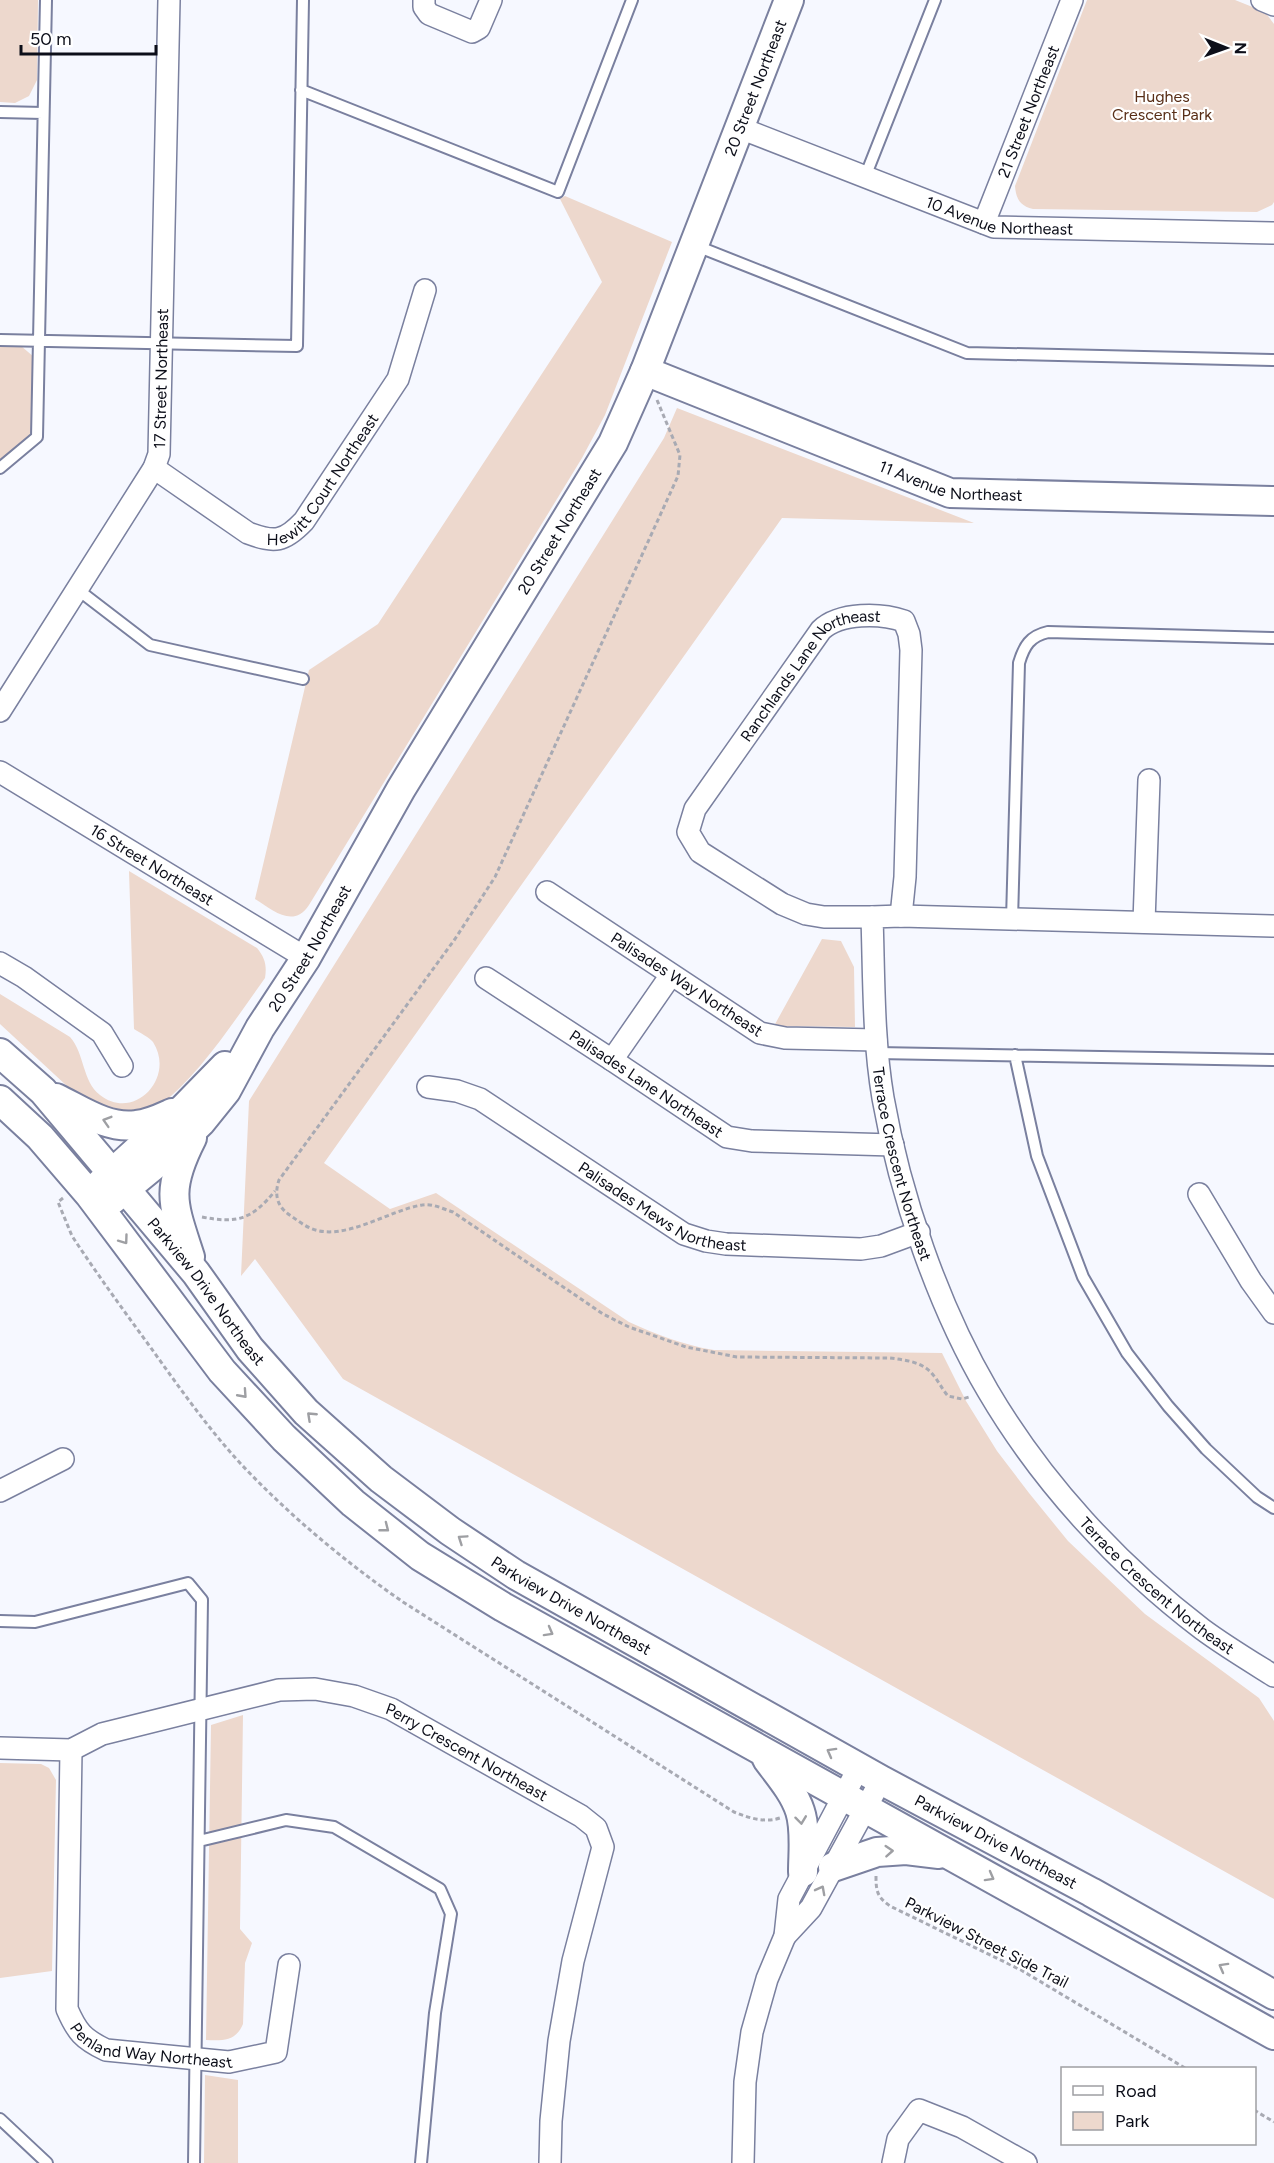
<svg xmlns="http://www.w3.org/2000/svg" width="1274" height="2163" font-family="Figtree,sans-serif">
<style>
.green{fill:#edd8cd}
.lines{fill:none;stroke-linecap:round;stroke-linejoin:round}
.lane-casing{stroke:#7a809f;stroke-width:14}
.street-casing{stroke:#7a809f;stroke-width:24}
.secondary-casing{stroke:#7a809f;stroke-width:32}
.path{stroke:#a8aab3;stroke-width:3;stroke-dasharray:4.5 3;stroke-linecap:butt}
.lane{stroke:#fff;stroke-width:10}
.street{stroke:#fff;stroke-width:21}
.secondary{stroke:#fff;stroke-width:28}
.oneway{stroke:#9e9fa3}
.labels{text-anchor:middle;stroke-width:4.5;stroke-linejoin:round;paint-order:stroke}
.street-label{font-size:16px;fill:#0c0e19;stroke:#fff}
.park-label{font-size:16px;fill:#582e17;stroke:#fff}
</style>
<rect width="100%" height="100%" fill="#f6f8ff"/>
<path class="green" d="M0,0H38L37,80L29,96L15,103L0,102Z
M1087,0H1235L1265,12L1274,24V202L1272,205L1257,212L1033,209C1020,206 1016,199 1015,186Z
M565,196L672,242L605,415L582,458L309,905C293,929 273,910 255,899L309,670L378,624L602,282L560,199Z
M0,346H21L34,357L31,436L0,461Z
M677,408L974,523L782,518L324,1163L390,1209L436,1193L629,1322C658,1335 683,1345 714,1350L942,1353L966,1401L997,1451L1029,1493L1068,1541L1145,1614L1259,1698L1274,1721V1899L343,1379L255,1259L241,1276L249,1101L664,438Z
M129,871L257,948C265,958 267,965 265,978C234,1021 200,1075 157,1108C151,1112 143,1114 136,1117L81,1099L0,1024V994L70,1037C85,1054 82,1081 100,1095C134,1122 176,1078 153,1042C149,1037 140,1033 134,1029Z
M822,939L841,941L854,967L855,1027L774,1026Z
M243,1715L240,1929L252,1943L245,1963L243,2024C236,2041 223,2041 206,2040L211,1725Z
M0,1763L41,1764L49,1768L56,1780L52,1971L0,1978Z
M205,2075L238,2080V2163H204Z"/>
<g class="lines">
<g class="lane-casing">
<path id="lane" d="M301,90L558,192L632,0
M0,112L43,113
M865,177L935,0
M694,245L967,353L1274,360
M0,340L297,346L303,0
M0,468L37,437L46,0
M77,589L150,645L303,679
M1012,920L1019,663C1024,646 1030,636 1048,632L1274,638
M877,1053L1274,1060
M1015,1055L1037,1156L1083,1277L1127,1353L1168,1406L1206,1449L1257,1497L1274,1508
M0,1621L35,1622L188,1583L202,1600L194,2163
M199,1841L286,1820L334,1827L440,1889L451,1914L435,2013L421,2163
M0,2119L47,2163"/>
</g>
<g class="street-casing">
<g id="street">
<path d="M424,0V7L429,14L472,32L479,28L491,0"/>
<path d="M1262,0L1274,5"/>
<path id="s1" d="M740,128L994,227L1274,233"/>
<path id="s2" d="M984,223L1072,0"/>
<path id="s3" d="M154,468L248,533C275,543 284,542 304,521L398,379L425,290"/>
<path id="s4" d="M0,711L154,468L159,454L169,0"/>
<path id="s5" d="M0,772L306,958"/>
<path d="M547,892L760,1033L785,1038L876,1040"/>
<path id="s6" d="M872,917H824L806,914L782,904L700,852L688,832L695,809L821,630C840,612 881,613 904,621L909,634L911,650L905,877L901,916"/>
<path d="M1144,922L1149,780"/>
<path id="s7" d="M1274,926L901,916L872,917C874,977 873,1039 883,1098C900,1195 938,1306 988,1391C1042,1483 1118,1565 1202,1629C1225,1646 1250,1661 1274,1676"/>
<path d="M0,963L24,977L102,1033L122,1066"/>
<path id="s8" d="M486,978L612,1060L727,1137L752,1141L893,1145"/>
<path d="M612,1060L671,975"/>
<path id="s9" d="M428,1087L457,1091L480,1099L684,1234L706,1241L726,1244L861,1249L881,1246L919,1232"/>
<path d="M1199,1194L1251,1281L1274,1313"/>
<path d="M0,1491L63,1459"/>
<path id="s10" d="M0,1748L71,1750L102,1734L279,1690L315,1689L354,1696L391,1709L581,1816L596,1828L603,1847L573,1961L559,2041L551,2121L550,2163"/>
<path id="s11" d="M71,1750L67,2009C77,2032 83,2039 106,2050L229,2062L276,2052L289,1965"/>
<path d="M785,1936L811,1908L881,1780"/>
<path d="M743,2163L745,2082L752,2032L767,1979L785,1936L789,1899L859,1767"/>
<path d="M893,2163L898,2139L919,2110L962,2127L1026,2163"/>
</g>
</g>
<g class="secondary-casing">
<g id="secondary">
<path id="s12" d="M645,371L950,493L1274,501"/>
<path id="s13" d="M0,1053L43,1091L196,1273L250,1349L306,1412L381,1479L450,1531L516,1575L881,1780L1091,1892L1274,1995"/>
<path d="M56,1098C81,1110 107,1129 136,1125C149,1124 161,1118 172,1113"/>
<path d="M0,1100L40,1137L89,1194L222,1371L284,1438L353,1503L420,1556L503,1607L1274,2035"/>
<path d="M99,1185L183,1109L225,1066"/>
<path id="s14" d="M112,1200L168,1154L201,1122L226,1091L260,1028L306,958L401,789L613,443L645,371L789,0"/>
<path d="M190,1257C173,1204 165,1191 192,1138"/>
<path d="M767,1759C778,1774 794,1792 800,1811C806,1829 803,1853 803,1872"/>
<path d="M833,1867L877,1852L906,1850L939,1854"/>
</g>
</g>
<path class="path" d="M657,400L680,455L678,476L495,877L455,939L279,1180C274,1195 277,1207 291,1216C297,1220 303,1225 310,1228C343,1243 389,1210 422,1205C432,1203 443,1209 453,1212L603,1314L629,1327L686,1347L737,1357L890,1358C906,1360 924,1362 934,1376C939,1382 942,1389 948,1396L962,1399L969,1397
M63,1198L58,1202L72,1236C97,1274 124,1311 151,1348C179,1387 207,1427 240,1463C289,1515 344,1561 403,1602L734,1812C749,1818 764,1823 780,1818
M202,1217C238,1224 252,1219 275,1191
M876,1876C876,1891 877,1897 890,1906L1021,1970L1185,2068
M1254,2110L1274,2122"/>
<use href="#lane" class="lane"/>
<use href="#street" class="street"/>
<use href="#secondary" class="secondary"/>
</g>
<defs><path id="oneway-chevron" d="M-2-3.5L2.5 0L-2 3.5" fill="none" stroke-width="1.6" stroke-linecap="round" stroke-linejoin="round" transform="scale(1.5)"/></defs>
<g class="oneway">
<use href="#oneway-chevron" transform="translate(107 1121) rotate(-163)"/>
<use href="#oneway-chevron" transform="translate(124 1240) rotate(54)"/>
<use href="#oneway-chevron" transform="translate(243 1394) rotate(48)"/>
<use href="#oneway-chevron" transform="translate(311 1416) rotate(-137)"/>
<use href="#oneway-chevron" transform="translate(385 1528) rotate(38)"/>
<use href="#oneway-chevron" transform="translate(462 1539) rotate(-146)"/>
<use href="#oneway-chevron" transform="translate(549 1632) rotate(29)"/>
<use href="#oneway-chevron" transform="translate(831 1752) rotate(-151)"/>
<use href="#oneway-chevron" transform="translate(801 1820) rotate(83)"/>
<use href="#oneway-chevron" transform="translate(889 1851) rotate(-4)"/>
<use href="#oneway-chevron" transform="translate(990 1877) rotate(29)"/>
<use href="#oneway-chevron" transform="translate(821 1890) rotate(-62)"/>
<use href="#oneway-chevron" transform="translate(1223 1967) rotate(-151)"/>
</g>
<g class="labels">
<g class="street-label">
<text dy="6" stroke="none"><textPath href="#s14" startOffset="1296">20 Street Northeast</textPath></text>
<text dy="6" stroke="none"><textPath href="#s2" startOffset="120">21 Street Northeast</textPath></text>
<text dy="6" stroke="none"><textPath href="#s1" startOffset="276">10 Avenue Northeast</textPath></text>
<text dy="6" stroke="none"><textPath href="#s4" startOffset="378">17 Street Northeast</textPath></text>
<text dy="6" stroke="none"><textPath href="#s3" startOffset="219">Hewitt Court Northeast</textPath></text>
<text dy="6" stroke="none"><textPath href="#s12" startOffset="327">11 Avenue Northeast</textPath></text>
<text dy="6" stroke="none"><textPath href="#s14" startOffset="810">20 Street Northeast</textPath></text>
<text dy="6" stroke="none"><textPath href="#s6" startOffset="420">Ranchlands Lane Northeast</textPath></text>
<text dy="6" stroke="none"><textPath href="#s5" startOffset="178">16 Street Northeast</textPath></text>
<text dy="6" stroke="none"><textPath href="#s14" startOffset="324">20 Street Northeast</textPath></text>
<text transform="translate(687 984) rotate(33)" y="6">Palisades Way Northeast</text>
<text dy="6" stroke="none"><textPath href="#s8" startOffset="192">Palisades Lane Northeast</textPath></text>
<text dy="6" stroke="none"><textPath href="#s7" startOffset="652">Terrace Crescent Northeast</textPath></text>
<text dy="6" stroke="none"><textPath href="#s9" startOffset="268">Palisades Mews Northeast</textPath></text>
<text dy="6" stroke="none"><textPath href="#s13" startOffset="316">Parkview Drive Northeast</textPath></text>
<text dy="6" stroke="none"><textPath href="#s7" startOffset="1156">Terrace Crescent Northeast</textPath></text>
<text dy="6" stroke="none"><textPath href="#s13" startOffset="802">Parkview Drive Northeast</textPath></text>
<text dy="6" stroke="none"><textPath href="#s10" startOffset="490">Perry Crescent Northeast</textPath></text>
<text dy="6" stroke="none"><textPath href="#s13" startOffset="1288">Parkview Drive Northeast</textPath></text>
<text transform="translate(987 1942) rotate(27)" y="6">Parkview Street Side Trail</text>
<text dy="6" stroke="none"><textPath href="#s11" startOffset="360">Penland Way Northeast</textPath></text>
</g>
<g class="park-label">
<text x="1162" y="102">Hughes<tspan x="1162" dy="18">Crescent Park</tspan></text>
</g>
</g>
<rect x="1061" y="2067" width="195" height="78" fill="#ffffff" stroke="#9e9fa3" stroke-width="1.5"/>
<rect x="1073" y="2086" width="30" height="9" fill="#ffffff" stroke="#9e9fa3" stroke-width="1.5"/>
<text x="1115" y="2097" font-size="18" fill="#0c0e19">Road</text>
<rect x="1073" y="2112" width="30" height="18" fill="#edd8cd" stroke="#9e9fa3" stroke-width="1.5"/>
<text x="1115" y="2127" font-size="18" fill="#0c0e19">Park</text>
<g transform="translate(1226 48) rotate(91)" stroke="#ffffff" stroke-width="4.5" paint-order="stroke">
<path d="M0-4.5L10 22L0 15L-10 22Z" fill="#0c0e19"/>
<text y="-9" font-size="16" font-weight="bold" text-anchor="middle" fill="#0c0e19">N</text>
</g>
<path d="M21 45v9h135v-9" fill="none" stroke="#0c0e19" stroke-width="3"/>
<text x="30" y="45" font-size="18" fill="#0c0e19" stroke="#ffffff" stroke-width="4.5" paint-order="stroke">50 m</text>
</svg>
